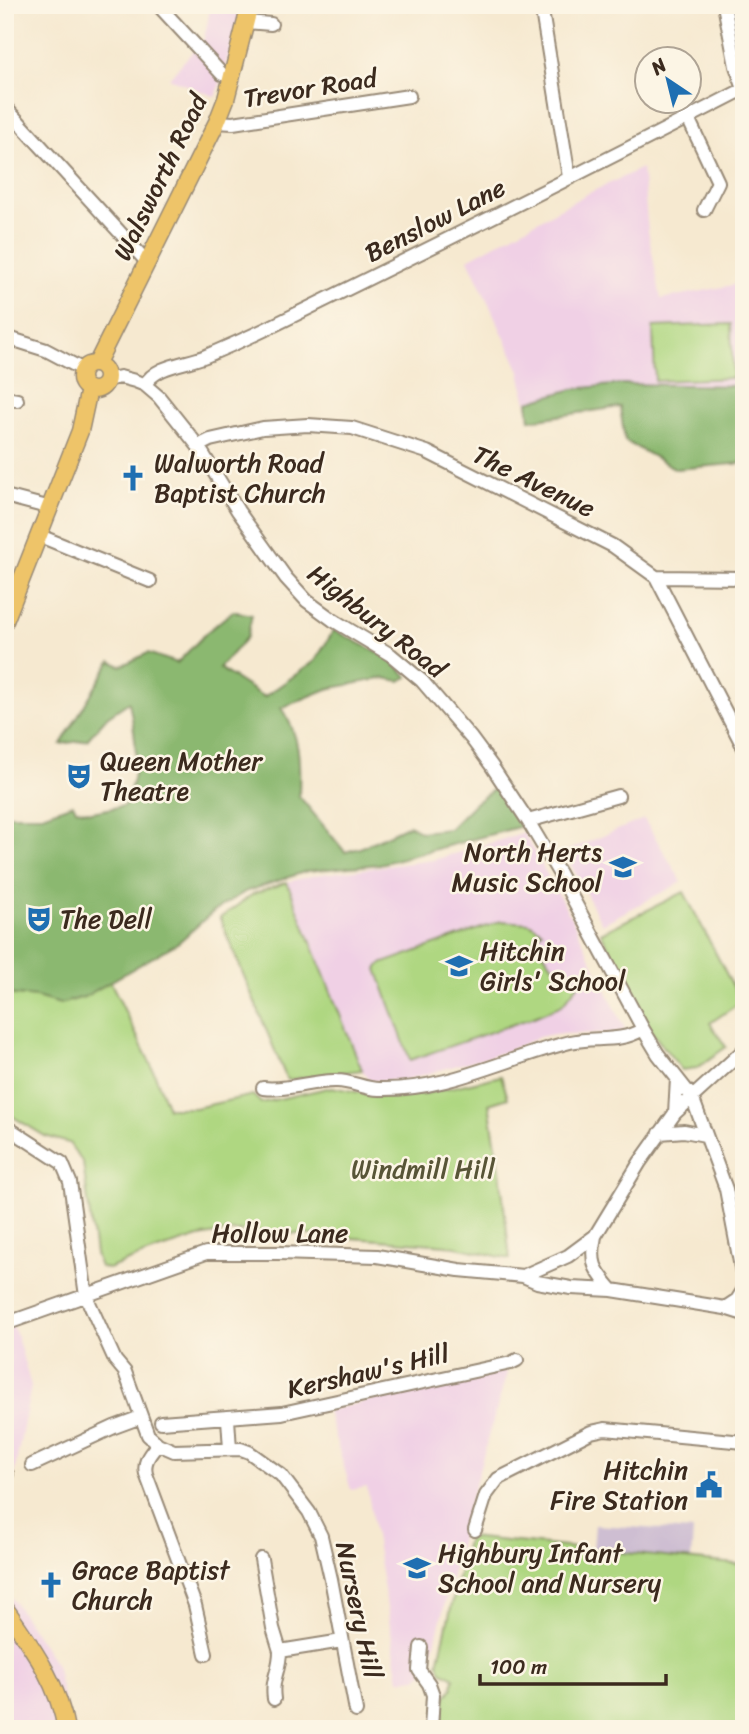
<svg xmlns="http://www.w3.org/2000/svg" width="749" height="1734" font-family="Sriracha,sans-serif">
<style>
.built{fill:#f0d0e5}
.industrial{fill:#cebed2}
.green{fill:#afd781;stroke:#758050;stroke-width:2}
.forest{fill:#8bb86f;stroke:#637146;stroke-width:2}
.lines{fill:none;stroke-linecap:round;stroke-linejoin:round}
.minor-casing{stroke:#988a77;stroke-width:16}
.major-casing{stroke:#988a77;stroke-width:19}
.minor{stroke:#fff;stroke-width:12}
.major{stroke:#eec469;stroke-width:16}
.labels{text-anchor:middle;stroke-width:5;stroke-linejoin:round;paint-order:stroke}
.street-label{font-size:26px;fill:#3b2a1e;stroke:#fcf5e5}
.poi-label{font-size:26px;fill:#3b2a1e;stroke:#fcf5e5;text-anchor:start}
.park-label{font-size:26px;fill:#585537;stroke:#fcf5e5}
</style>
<rect width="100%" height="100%" fill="#fcf5e5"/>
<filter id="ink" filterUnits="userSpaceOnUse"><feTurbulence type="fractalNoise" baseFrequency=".0143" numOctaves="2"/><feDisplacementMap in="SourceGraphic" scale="14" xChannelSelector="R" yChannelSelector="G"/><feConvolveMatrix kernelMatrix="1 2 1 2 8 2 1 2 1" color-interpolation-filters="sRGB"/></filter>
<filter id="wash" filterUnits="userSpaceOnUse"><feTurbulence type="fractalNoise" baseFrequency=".00686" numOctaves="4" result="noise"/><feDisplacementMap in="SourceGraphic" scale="28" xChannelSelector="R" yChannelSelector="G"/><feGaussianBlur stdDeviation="1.57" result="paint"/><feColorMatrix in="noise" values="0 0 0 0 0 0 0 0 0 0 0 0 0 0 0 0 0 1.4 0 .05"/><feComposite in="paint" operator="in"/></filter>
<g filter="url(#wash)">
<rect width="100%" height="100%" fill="#f6e9d0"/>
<path class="built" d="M211,5H244L216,97L169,78L204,39Z
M642,168L648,231L661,299L744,283V407H621L530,420L520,371L468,259L587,194Z
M644,819L682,882L602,924L564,852Z
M524,833L573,921L625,1029L617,1033L554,1034L539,1037L507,1051L405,1080L370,1081L362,1070L287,882L316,875L433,860Z
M5,1315L16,1333L31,1386L14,1474L5,1477Z
M501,1368L507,1373L470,1501L429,1668L417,1678L399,1680L367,1487L351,1490L327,1411Z
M5,1588L56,1665L70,1729H5Z"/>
<path class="industrial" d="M595,1525L693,1531L691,1560L593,1550Z"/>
<path class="green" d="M731,324L733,378L655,381L653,327Z
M287,882L362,1070L287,1080L220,918L253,894Z
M684,892L741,1002L710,1023L726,1047L697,1068L682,1070L650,1030L601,933Z
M501,921L529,923L542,931L534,939L562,979H575L578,985L562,1005L534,1017L410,1060L377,969L381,964Z
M99,958L151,1065L168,1108H195L253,1095L261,1103L332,1087L377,1096L423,1094L501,1076L508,1098L489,1104L500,1171L510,1259L447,1245L271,1232L233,1231L199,1237L149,1253L108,1269L100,1267L95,1254L83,1163L69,1143L45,1136L5,1112V964Z
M468,1537L744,1565V1729H440L445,1697L452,1689L454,1678L442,1671L438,1663Z"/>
<path class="forest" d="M622,384L744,386V463L676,469L625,441L620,407L530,420L528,402L573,389Z
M233,611L252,615L247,637L219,668L264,697L315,661L334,630L387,657L408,677L400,681L384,678L327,689L281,708C301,735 300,764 299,796L345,852L360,848L409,825L421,832L449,829L475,803L494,789L526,825L380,864L307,871L245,892L214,911L179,942L84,997L60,1004L36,997L5,994V815H42L73,804L76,809L92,812L124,806C141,768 137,742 129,702L107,717L87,740L61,744L111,661L121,666L148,653L177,663L207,632Z"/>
</g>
<g filter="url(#ink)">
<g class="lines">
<g class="minor-casing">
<path id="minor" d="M158,5L222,74L230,76
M541,5L569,177
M245,22L271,24
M5,107L147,262
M688,118L718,182L704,210
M217,122L233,123L409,96
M5,337L46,350L82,369
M107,380L120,377L135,381L145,385L159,397L198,446L238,511L286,578L307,601L333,620L391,655L422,681L471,738L491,765L528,821L559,873L643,1029L658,1054L692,1097L726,1189L744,1283
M145,385C155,365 187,364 206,356C225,348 245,339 264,330C425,251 585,171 744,89L736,66L724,5
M5,398L17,400
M198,446L210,440L263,428L308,425L352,428L427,452L613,546L656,577L744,748
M5,496L51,508
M40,536L150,581
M656,577L744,578
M528,821L618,796
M263,1088C290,1091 312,1080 337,1081C351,1081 365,1089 379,1089C446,1091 506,1058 570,1042C595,1036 619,1044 643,1029
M675,1113L677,1079
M5,1126L62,1163L70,1182L86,1296L115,1360L125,1372L148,1435L158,1444L174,1451L241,1449L249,1452L281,1475L309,1512L321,1536L331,1579L356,1711
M660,1133L684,1131L705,1135
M595,1236C590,1263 594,1269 612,1290
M523,1276L568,1256L595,1236L640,1162L675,1113L744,1050
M725,1308L737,1300L744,1289
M5,1324L206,1253H278L377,1256L459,1270L523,1276L537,1282L571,1288L612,1290L725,1308L744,1314
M228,1419L230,1449
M161,1422L282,1413L511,1363L517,1360
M158,1444C150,1454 143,1461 146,1474L195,1605L206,1654
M32,1465L114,1427L141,1417
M5,1475L7,1474
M475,1530L486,1495L498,1479L591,1432L605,1429L744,1442
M261,1559L273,1628L280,1651
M421,1647L419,1670L429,1684L433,1695L431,1729
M274,1699C271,1678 280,1671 280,1651L342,1641"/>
</g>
<g class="major-casing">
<path id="major" d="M97,363L217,122L226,99L250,5
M81 377a13 13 0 1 1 26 0a13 13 0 1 1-26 0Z
M5,621L80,431L89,389
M5,1608C31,1646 58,1682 66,1729"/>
</g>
<use href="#minor" class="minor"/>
<use href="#major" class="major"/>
</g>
</g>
<defs>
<g id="church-bare" transform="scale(2.1)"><path d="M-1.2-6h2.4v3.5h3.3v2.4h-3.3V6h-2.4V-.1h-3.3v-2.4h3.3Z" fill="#1f6fb2" stroke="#fcf5e5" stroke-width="2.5" paint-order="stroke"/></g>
<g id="theatre-bare" transform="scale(2.1)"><path d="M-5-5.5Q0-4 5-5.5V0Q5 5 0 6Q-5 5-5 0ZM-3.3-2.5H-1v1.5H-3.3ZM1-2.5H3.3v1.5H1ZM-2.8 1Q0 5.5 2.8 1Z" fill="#1f6fb2" stroke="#fcf5e5" stroke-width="2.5" paint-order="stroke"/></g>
<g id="school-bare" transform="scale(2.1)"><path d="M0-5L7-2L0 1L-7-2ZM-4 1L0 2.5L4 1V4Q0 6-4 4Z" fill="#1f6fb2" stroke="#fcf5e5" stroke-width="2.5" paint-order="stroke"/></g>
<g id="civic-bare" transform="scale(2.1)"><path d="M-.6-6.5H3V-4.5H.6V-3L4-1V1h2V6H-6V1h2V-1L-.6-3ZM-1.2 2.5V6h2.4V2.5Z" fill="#1f6fb2" stroke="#fcf5e5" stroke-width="2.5" paint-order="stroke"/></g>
</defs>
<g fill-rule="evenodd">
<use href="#church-bare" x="133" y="478"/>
<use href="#theatre-bare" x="79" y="776"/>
<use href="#school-bare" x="623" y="867"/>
<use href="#theatre-bare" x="39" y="919"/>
<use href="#school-bare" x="459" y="966"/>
<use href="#civic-bare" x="709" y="1485"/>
<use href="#school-bare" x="417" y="1568"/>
<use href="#church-bare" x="51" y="1585"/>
</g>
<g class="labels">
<g class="street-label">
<text transform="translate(310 88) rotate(-9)" y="9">Trevor Road</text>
<text transform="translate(160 177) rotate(-64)" y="9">Walsworth Road</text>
<text transform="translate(435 220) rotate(-27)" y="9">Benslow Lane</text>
<text transform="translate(534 481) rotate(26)" y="9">The Avenue</text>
<text transform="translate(377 621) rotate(38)" y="9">Highbury Road</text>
<text x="280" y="1242">Hollow Lane</text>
<text transform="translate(368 1371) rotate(-13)" y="9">Kershaw's Hill</text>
<text transform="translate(359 1610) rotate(78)" y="9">Nursery Hill</text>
</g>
<g class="poi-label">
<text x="154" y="472">Walworth Road<tspan x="154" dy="30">Baptist Church</tspan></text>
<text x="100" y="770">Queen Mother<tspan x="100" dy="30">Theatre</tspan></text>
<text x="602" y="861" text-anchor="end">North Herts<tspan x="602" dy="30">Music School</tspan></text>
<text x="60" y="928">The Dell</text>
<text x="480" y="960">Hitchin<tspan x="480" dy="30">Girls' School</tspan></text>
<text x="688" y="1479" text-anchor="end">Hitchin<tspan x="688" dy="30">Fire Station</tspan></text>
<text x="438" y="1562">Highbury Infant<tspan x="438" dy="30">School and Nursery</tspan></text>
<text x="72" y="1579">Grace Baptist<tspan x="72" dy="30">Church</tspan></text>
</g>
<g class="park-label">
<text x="423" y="1178">Windmill Hill</text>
</g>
</g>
<rect width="749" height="1734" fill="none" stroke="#fcf5e5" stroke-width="28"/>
<g transform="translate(668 80) rotate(325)"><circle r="33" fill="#fcf5e5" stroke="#afa495" stroke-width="2"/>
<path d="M0-5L12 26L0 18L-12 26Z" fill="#1f6fb2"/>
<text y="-10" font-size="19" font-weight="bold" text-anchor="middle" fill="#3b2a1e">N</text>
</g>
<path d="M480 1674v10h186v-10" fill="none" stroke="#3b2a1e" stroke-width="3.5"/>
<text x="490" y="1674" font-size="21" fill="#3b2a1e" stroke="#fcf5e5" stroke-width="5" paint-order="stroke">100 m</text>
</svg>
